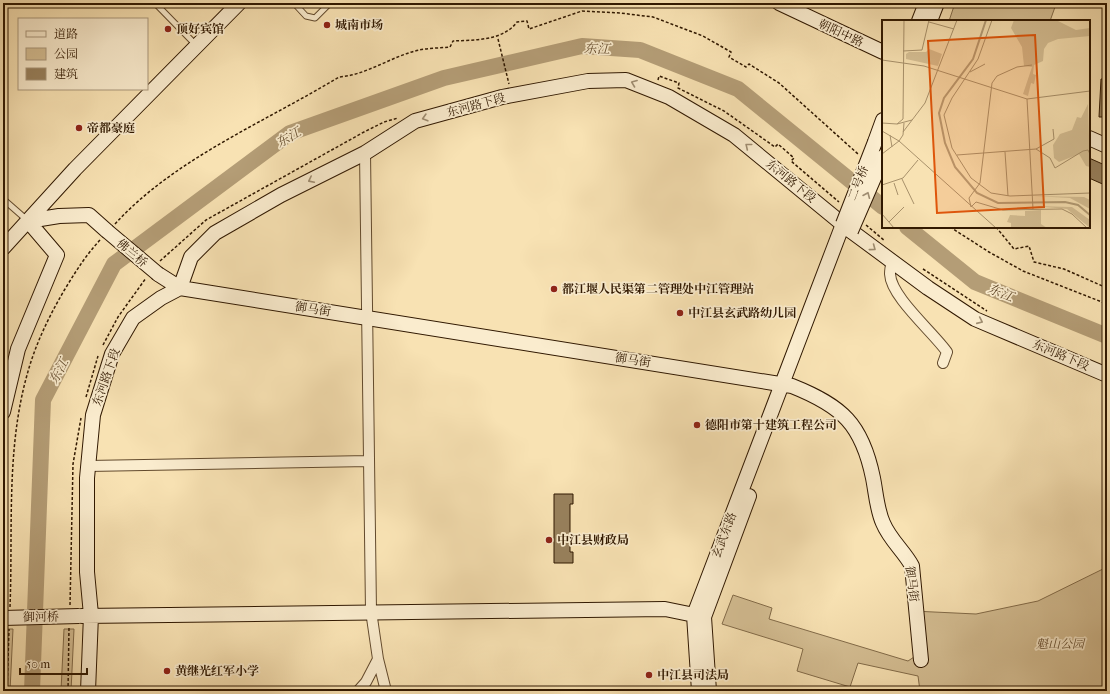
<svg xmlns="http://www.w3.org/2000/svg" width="1110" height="694" font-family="'IM FELL French Canon','Noto Serif SC',serif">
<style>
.green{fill:#d6c095;stroke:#836c4a}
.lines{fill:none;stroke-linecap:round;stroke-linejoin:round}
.river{stroke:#b49d76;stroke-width:16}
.building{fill:#98815d;stroke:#301800}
.lane-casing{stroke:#624a2d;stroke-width:7}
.street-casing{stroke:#624a2d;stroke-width:12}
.secondary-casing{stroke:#301800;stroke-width:16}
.path{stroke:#301800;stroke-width:1.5;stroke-dasharray:3 2;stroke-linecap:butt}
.lane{stroke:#faecce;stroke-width:5}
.street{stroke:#faecce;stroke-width:10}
.secondary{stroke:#faecce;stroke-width:14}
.secondary-bridge-casing{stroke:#301800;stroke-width:16;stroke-linecap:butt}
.secondary-bridge{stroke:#faecce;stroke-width:14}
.oneway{stroke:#9f8d71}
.poi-dot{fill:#8f2418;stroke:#faecce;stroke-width:1.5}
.labels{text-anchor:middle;stroke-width:3.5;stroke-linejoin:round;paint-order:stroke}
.poi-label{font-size:12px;font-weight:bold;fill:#301800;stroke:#faecce;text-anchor:start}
.street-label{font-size:12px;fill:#301800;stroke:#faecce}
.park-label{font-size:12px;font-style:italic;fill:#624a2d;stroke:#faecce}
.water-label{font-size:13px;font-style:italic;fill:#654d2f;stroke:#faecce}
.inset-river{fill:none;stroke:#b49d76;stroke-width:2}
.inset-road{fill:none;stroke:#a8916b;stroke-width:1}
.view{fill:#df560b;fill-opacity:0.15;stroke:#df560b;stroke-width:2}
.inset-edge{fill:none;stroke:#301800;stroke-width:2}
</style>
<rect width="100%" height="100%" fill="#f8e2b3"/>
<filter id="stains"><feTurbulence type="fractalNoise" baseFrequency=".005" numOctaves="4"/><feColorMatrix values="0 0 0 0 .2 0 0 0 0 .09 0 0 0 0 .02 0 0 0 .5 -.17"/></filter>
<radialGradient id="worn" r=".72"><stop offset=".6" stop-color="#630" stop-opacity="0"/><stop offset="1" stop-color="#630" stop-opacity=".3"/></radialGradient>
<path class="green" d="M955,3H1052L1055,7L1050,21H949Z
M1107,567V691H920L918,676L858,663L850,687L797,671L803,649L722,624L733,595L772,608L769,619L908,661L914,657L913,611L976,614L1038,601Z
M3,629H13L10,691H3Z
M64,629H74L71,691H61Z"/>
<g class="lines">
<path class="river" d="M907,227L975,282L1107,336
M32,691L43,400L114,264L290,133L444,78L582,46L640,50L738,89L883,207"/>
</g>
<path class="building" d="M1101,79H1107V117H1099Z
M1089,158L1107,166V186L1089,178Z
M554,494H573V504H570V552H573V563H554Z"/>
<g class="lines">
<g class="lane-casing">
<path id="lane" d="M155,3L196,45
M294,3L306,16L315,18L330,3
M3,199L27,220"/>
</g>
<g class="street-casing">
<path id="street" d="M365,153L371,611L378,659L386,691
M892,261C891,265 890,270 890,274C891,297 933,332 947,352L943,363
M88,466L369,461
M358,691L366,682L378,659"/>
</g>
<g class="secondary-casing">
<path id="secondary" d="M779,3L883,52
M919,21L926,3
M930,21L937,3
M1089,138L1107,146
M875,142L883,120
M28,221L59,216L89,215L107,231
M3,248L75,169L239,3
M158,274L180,288L792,386C842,406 862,424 873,478C876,493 877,510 883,523C890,540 904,551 912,566L921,660
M3,412L18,349L57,255L28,221
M82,616L665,609L704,617
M88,691L91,615L87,572V478L93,415L112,354L133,318L161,298L180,288L191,257L215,233L281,195L365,153L415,121L502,97L588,81L626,80L669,97L734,135L851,231L928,288L975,319L1107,375
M699,691L694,615L843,224
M709,691L704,617L749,496"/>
</g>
<path class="path" d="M498,39L509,84
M658,80L659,76L679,83L678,88L724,111L775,147L778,144L794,158L791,161L839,202
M115,224C174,159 265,122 339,77C367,75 392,56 419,50C429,48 440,48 450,47L453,41C474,40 503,41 517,22L527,21L529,29L582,11L620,13L653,17L703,36L731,52L729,57L746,67L749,64L779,83L858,154
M866,225L885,241
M950,227L989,252L1023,271L1107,304
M996,227L1014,249L1029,246L1034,262L1064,269L1107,288
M160,261L206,220L364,132L384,122L398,118
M923,269L987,311
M103,345L118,317L146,278
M86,397L98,356
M70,605L73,464L81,418
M10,607C13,530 6,450 27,375C35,345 49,316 65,289C76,271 86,255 100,240
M7,691L9,629
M68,691L69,627"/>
<use href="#lane" class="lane"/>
<use href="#street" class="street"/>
<use href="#secondary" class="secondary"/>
<g class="secondary-bridge-casing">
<path id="secondary-bridge" d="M843,224L875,142
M107,231L158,274
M851,231L883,157
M3,618L79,616"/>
</g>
<use href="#secondary-bridge" class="secondary-bridge"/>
</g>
<defs><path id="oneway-chevron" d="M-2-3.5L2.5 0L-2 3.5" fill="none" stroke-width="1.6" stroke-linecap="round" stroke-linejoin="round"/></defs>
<g class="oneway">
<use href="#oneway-chevron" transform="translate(634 83) rotate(-159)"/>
<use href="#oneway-chevron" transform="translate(425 118) rotate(164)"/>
<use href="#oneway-chevron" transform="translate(748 146) rotate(-141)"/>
<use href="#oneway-chevron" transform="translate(311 180) rotate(153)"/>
<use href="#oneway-chevron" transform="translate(867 195) rotate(-67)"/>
<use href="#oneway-chevron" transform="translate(873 248) rotate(37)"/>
<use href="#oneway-chevron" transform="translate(980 321) rotate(24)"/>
</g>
<g class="poi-dot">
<circle cx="327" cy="25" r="4"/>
<circle cx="168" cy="29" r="4"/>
<circle cx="79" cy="128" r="4"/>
<circle cx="554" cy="289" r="4"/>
<circle cx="680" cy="313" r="4"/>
<circle cx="697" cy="425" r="4"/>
<circle cx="549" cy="540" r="4"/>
<circle cx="167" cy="671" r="4"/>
<circle cx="649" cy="675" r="4"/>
</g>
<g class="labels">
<g class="poi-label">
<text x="335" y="29">城南市场</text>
<text x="176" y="33">顶好宾馆</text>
<text x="87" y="132">帝都豪庭</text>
<text x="562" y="293">都江堰人民渠第二管理处中江管理站</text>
<text x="688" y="317">中江县玄武路幼儿园</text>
<text x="705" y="429">德阳市第十建筑工程公司</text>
<text x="557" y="544">中江县财政局</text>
<text x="175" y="675">黄继光红军小学</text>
<text x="657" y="679">中江县司法局</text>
</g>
<g class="street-label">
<text transform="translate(841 33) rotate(25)" y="4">朝阳中路</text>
<text transform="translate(476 105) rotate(-15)" y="4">东河路下段</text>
<text transform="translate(791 181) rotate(39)" y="4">东河路下段</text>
<text transform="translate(858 183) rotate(-69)" y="4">二号桥</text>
<text transform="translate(132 253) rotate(40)" y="4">佛兰桥</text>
<text transform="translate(313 309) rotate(9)" y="4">御马街</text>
<text transform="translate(1061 355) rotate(23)" y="4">东河路下段</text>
<text transform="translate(633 360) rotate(9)" y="4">御马街</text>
<text transform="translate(106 377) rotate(-71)" y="4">东河路下段</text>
<text transform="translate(724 535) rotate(-69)" y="4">玄武东路</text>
<text transform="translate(912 584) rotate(82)" y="4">御马街</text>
<text transform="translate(41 617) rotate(-1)" y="4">御河桥</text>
</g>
<g class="park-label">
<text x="1060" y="648">魁山公园</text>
</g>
<g class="water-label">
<text transform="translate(597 48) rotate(2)" y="5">东江</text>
<text transform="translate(288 137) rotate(-30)" y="5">东江</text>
<text transform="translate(1001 292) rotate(22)" y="5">东江</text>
<text transform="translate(58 371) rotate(-62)" y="5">东江</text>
</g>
</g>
<g transform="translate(882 20)">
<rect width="208" height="208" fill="#f8e2b3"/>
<path d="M132,0H174L194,10L208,8V16L176,19L166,23L162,29L161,41L152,45L151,54L154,55L152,64L149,63L146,76L141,74L150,47L142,46L140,27L129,8ZM47,29L60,34L56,46L24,39V34L27,32H44ZM206,84L208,147L204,146L197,134L177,142L172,138L171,125L178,114L190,110L195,97L199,98ZM152,176L202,177L208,180V189L188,178ZM152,186L190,187L208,200V208L185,189ZM159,190V204L165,208H129V203L125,202L128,195L143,196V191Z" fill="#d6c095"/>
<path class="inset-river" d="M104,0L91,39L62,78L57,93L63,123L73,147L95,173L116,183L183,182L196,185L208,195"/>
<path class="inset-road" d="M110,0L96,39L70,78L62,95L70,128L89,158L109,173L128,176L208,173M47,2L72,9M21,31L40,30L47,0M0,40L42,46L145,79L208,71M88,52L103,44M145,79L151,189M0,103L15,104L30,100M15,104L21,99L22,0M0,111L17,121L21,115L22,103M21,112L43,83L75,0M8,115L10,127M154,129L168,138L173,148L201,131L206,130L208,134M123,132L126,176M0,134L17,121L114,208M75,135L154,129L172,119L171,109M20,159L32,184M12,163L16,175M0,165L21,158L36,140M89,187L87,178L98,163L110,63L115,56L135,47L150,45M89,187L94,182L121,190L180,189L190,194L205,208M0,194L12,208M7,202L22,187"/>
<path class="view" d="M153,15L162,187L55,193L46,21Z"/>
<rect width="208" height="208" class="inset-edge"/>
</g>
<rect width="1110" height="694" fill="none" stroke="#f8e2b3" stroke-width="16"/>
<rect x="4" y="4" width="1102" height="686" fill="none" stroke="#301800" stroke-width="2"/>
<rect x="8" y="8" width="1094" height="678" fill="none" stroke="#301800"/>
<rect x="18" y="18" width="130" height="72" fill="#faecce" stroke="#a9977c"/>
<rect x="26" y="31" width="20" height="6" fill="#faecce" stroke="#a9977c"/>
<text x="54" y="38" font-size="12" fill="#301800">道路</text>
<rect x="26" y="48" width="20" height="12" fill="#d6c095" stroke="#a9977c"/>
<text x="54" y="58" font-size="12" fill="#301800">公园</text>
<rect x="26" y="68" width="20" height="12" fill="#98815d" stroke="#a9977c"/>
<text x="54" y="78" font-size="12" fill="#301800">建筑</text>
<path d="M20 668v6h67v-6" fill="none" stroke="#301800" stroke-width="2"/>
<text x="26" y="668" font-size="12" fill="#301800" stroke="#faecce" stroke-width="3" paint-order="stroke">50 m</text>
<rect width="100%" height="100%" filter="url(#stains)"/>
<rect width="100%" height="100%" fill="url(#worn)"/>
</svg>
